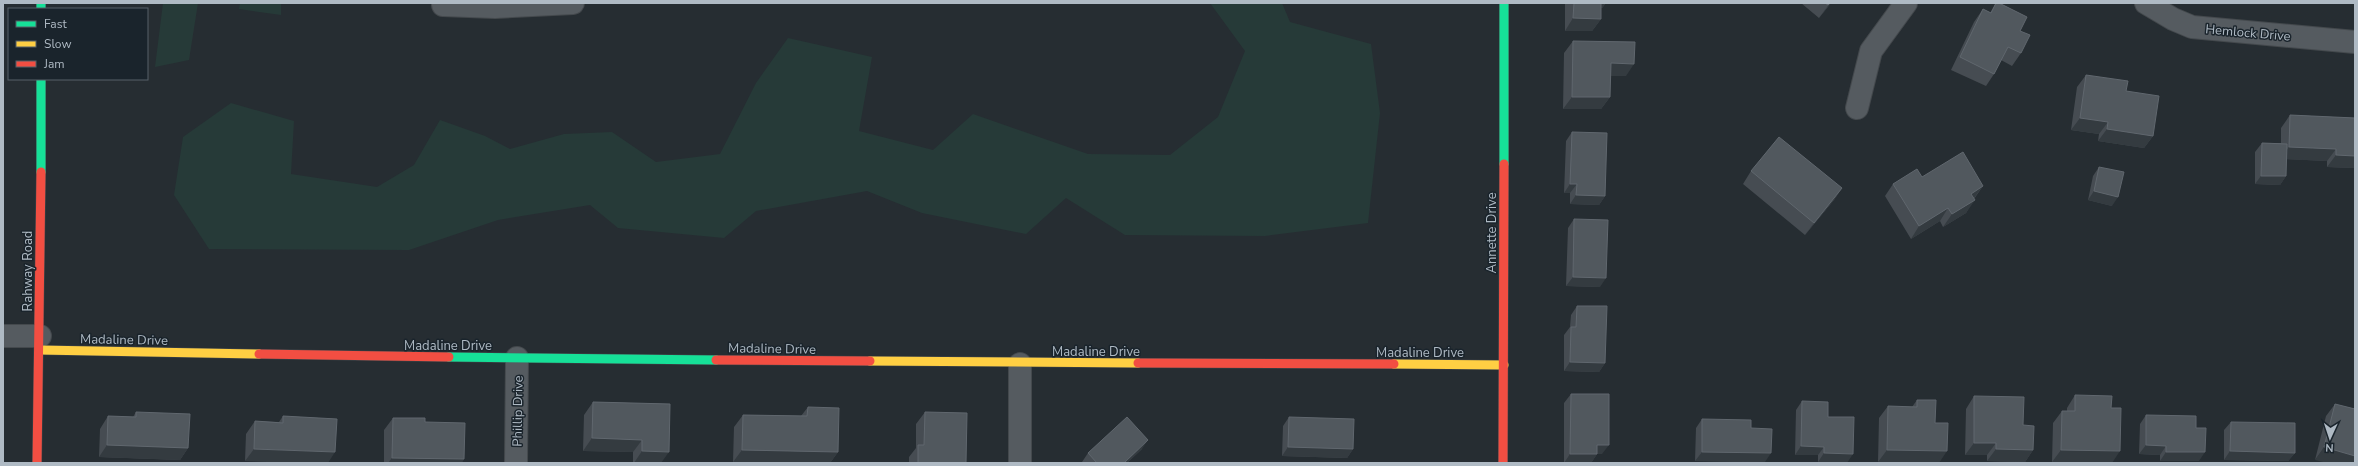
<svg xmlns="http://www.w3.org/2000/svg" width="2358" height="466" font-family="'Nunito Sans',sans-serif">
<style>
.green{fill:#263a38}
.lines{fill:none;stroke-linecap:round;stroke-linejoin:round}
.street-casing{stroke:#44494d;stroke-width:24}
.fast-casing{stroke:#44494d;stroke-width:10}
.slow-casing{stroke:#44494d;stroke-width:10}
.jam-casing{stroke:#44494d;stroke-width:10}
.street{stroke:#555b60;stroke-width:22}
.fast{stroke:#16e098;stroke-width:9}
.slow{stroke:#ffcf43;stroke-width:9}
.jam{stroke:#f24e42;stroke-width:9}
.wall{fill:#464c52}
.shaded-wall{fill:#343b40}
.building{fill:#51585e;stroke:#60676e}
.labels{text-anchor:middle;stroke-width:3;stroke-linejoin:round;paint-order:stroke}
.street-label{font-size:13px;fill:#afbac4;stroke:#1a242c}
</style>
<rect width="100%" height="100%" fill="#262d32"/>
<path class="green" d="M163,3H198L189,60L155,67Z
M240,3H281V15L239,9Z
M1210,3H1282L1290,22L1371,44L1380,113L1368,223L1265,236L1125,235L1066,198L1026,234L922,213L867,191L756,211L724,238L618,228L590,205L498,220L409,250L209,249L174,195L183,137L231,103L294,121L291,174L377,187L414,165L440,120L485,136L510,149L564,134L612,132L656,162L720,154L756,83L788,38L872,57L859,131L933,150L973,114L1088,154L1170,155L1218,117L1245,51Z"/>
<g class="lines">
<g class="street-casing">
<path id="street" d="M2146,3L2173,19L2192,27L2355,42
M443,5L495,7L573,3
M1857,108L1871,51L1906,3
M3,336H40
M516,463L517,358
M1020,463V364"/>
</g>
<g class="fast-casing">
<path id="fast" d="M41,3V9
M1504,164V3
M41,172V79
M449,357L716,360"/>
</g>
<g class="slow-casing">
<path id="slow" d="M40,350L259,354
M870,361L1138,363
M1394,364L1504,365"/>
</g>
<g class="jam-casing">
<path id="jam" d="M259,354L449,357
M716,360L870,361
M1138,363L1394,364
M37,463L41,172
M1503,463L1504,164"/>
</g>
<use href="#street" class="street"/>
<use href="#fast" class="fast"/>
<use href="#slow" class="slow"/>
<use href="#jam" class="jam"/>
</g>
<path class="wall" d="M1565,3H1606L1602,8H1601V19L1592,31H1565Z
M1801,3H1831L1819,18Z
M1996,3L2020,31L2021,53L2012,66L2001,60L1994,74L1986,86L1951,70L1974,22L1983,9L1990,13Z
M1573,41L1626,76H1610V97L1601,109H1563L1564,53Z
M2086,75L2126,91L2153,136L2144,148L2098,141L2099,134L2071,130L2077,87Z
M2290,115L2355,118V167L2354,168L2327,167V161L2286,159V176L2280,185L2255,184V152L2262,143H2281V128Z
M1572,132L1605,196L1599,205L1570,204V193H1564L1566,141Z
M2099,167L2112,206L2088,200L2093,176Z
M1751,171L1842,188L1834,200L1805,235L1743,184Z
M1922,177L1983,186L1974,199L1966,213L1943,227L1940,221L1911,239L1885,196L1893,184Z
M1574,219L1600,287L1566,286L1568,228Z
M1577,306L1605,363L1599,372L1564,371V335L1570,327L1571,315Z
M1571,394L1602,454H1597L1591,463H1564V403Z
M2075,395L2112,463L2052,462L2053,423L2062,411H2067V408Z
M1974,396L2023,425L2033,450L2025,462L1987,461V455H1965L1966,409Z
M1917,400L1935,423L1878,462L1879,418L1888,406L1912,407Z
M1802,401L1828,417L1847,463L1818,462V455H1795L1796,410Z
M593,402L670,404L661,463H633V452L583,451L584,415Z
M2335,404L2355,409L2315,460L2326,416Z
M808,407L838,452L830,463H770L733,462L734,427L743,415L801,416Z
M136,412L188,448L180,460L99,457L100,429L108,416L133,417Z
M925,412L966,463H909V457L916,448V424Z
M2146,415L2196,428L2199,461H2160V455L2139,454L2140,424Z
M283,416L337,419L245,461L246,434L255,421L279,422Z
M1289,417L1353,449L1347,458L1282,456L1283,426Z
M393,418L425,422L462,463H384V430Z
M1702,419L1751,428L1765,462L1695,461L1696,428Z
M2231,422L2295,453L2288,461L2224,460V430Z
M1142,449L1127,463H1082V462L1088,453Z"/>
<path class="shaded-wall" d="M1596,3H1606L1602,8H1593Z
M1830,3H1831L1819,18Z
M1573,18L1601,19L1592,31H1565Z
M1611,63L1634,64L1626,76H1602Z
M1572,97H1610L1601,109H1563Z
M2080,118L2108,122L2099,134L2071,130Z
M2107,129L2153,136L2144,148L2098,141Z
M2289,147L2336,149L2327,161L2280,159Z
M2336,155L2355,156V167L2354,168L2327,167Z
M2261,176H2286L2280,185L2255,184Z
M1570,184H1577L1570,193H1564Z
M1983,186L1974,198L1962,206L1971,194Z
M1842,188L1834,200L1805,235L1814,223Z
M2094,191L2118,197L2112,206L2088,200Z
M1576,195L1605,196L1599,205L1570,204Z
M1975,200L1966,213L1943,227L1952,214Z
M1948,208L1940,221L1911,239L1919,226Z
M1573,277L1606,278L1600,287L1566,286Z
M1570,362L1605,363L1599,372L1564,371Z
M592,438L642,440L633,452L583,451Z
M1148,440L1142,449L1127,463H1124Z
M1974,443H1996L1987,455H1965Z
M107,445L188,448L180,460L99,457Z
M1597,445H1609L1602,454H1591Z
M2146,445L2166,446L2160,455L2139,454Z
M1801,446L1824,447L1818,455H1795Z
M1288,447L1353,449L1347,458L1282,456Z
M2324,447L2355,456V463H2327L2315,460Z
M254,449L335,452L328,463H292L245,461Z
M1996,449L2033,450L2025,462L1987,461Z
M742,450L838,452L830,463H770L733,462Z
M1887,450L1947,451L1939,463L1878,462Z
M2061,450L2120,451L2112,463L2052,462Z
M642,451L669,452L661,463H634Z
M2230,451L2295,453L2288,461L2224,460Z
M1702,452L1771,453L1765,462L1695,461Z
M2166,452H2205L2199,461H2160Z
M1824,453L1853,454L1847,463L1818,462Z
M1570,454H1597L1591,463H1564Z
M392,458L464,459L462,463H388Z"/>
<path class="building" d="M1574,3H1601V19L1573,18Z
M1825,3H1830L1828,5Z
M1996,3H1999L2027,17L2020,31L2030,35L2021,53L2008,47L1994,74L1960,57L1983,9L1991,13Z
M1573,41L1635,42L1634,64L1611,63L1610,97H1572Z
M2086,75L2128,81L2126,91L2159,96L2153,136L2107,129L2108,122L2080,118Z
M2290,115L2355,118V156L2336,155V149L2289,147Z
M1572,132L1607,133L1605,196L1576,195L1577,184H1570Z
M1779,137L1842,188L1814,223L1751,171Z
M2262,143L2287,144L2286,176H2261Z
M1963,152L1983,186L1971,194L1975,200L1952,214L1948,208L1919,226L1893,184L1917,169L1922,177Z
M2099,167L2124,172L2118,197L2094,191Z
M1574,219L1608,220L1606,278L1573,277Z
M1577,306H1607L1605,363L1570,362L1571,327H1576Z
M1571,394H1609V445H1597V454H1570Z
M2075,395L2112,396L2111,408H2121L2120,451L2061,450L2062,411H2075Z
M1974,396L2024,397L2023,425L2034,426L2033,450L1996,449V443H1974Z
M1917,400H1936L1935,423H1948L1947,451L1887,450L1888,406L1917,407Z
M1802,401L1828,402V417H1854L1853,454L1824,453V447L1801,446Z
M593,402L670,404L669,452L642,451V440L592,438Z
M2335,404L2355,409V456L2324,447Z
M808,407L839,408L838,452L742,450L743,415L807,416Z
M136,412L190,414L188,448L107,445L108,416L136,417Z
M925,412L967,413L966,463H918V445H924Z
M2146,415L2196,416V428H2206L2205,452H2166V446L2146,445Z
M283,416L337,419L335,452L254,449L255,421L283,423Z
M1127,417L1148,440L1124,463H1097L1088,453Z
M1289,417L1354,419L1353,449L1288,447Z
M393,418H425V422L465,423L464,459L392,458Z
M1702,419L1751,420V428L1772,429L1771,453L1702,452Z
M2231,422L2295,423V453L2230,451Z"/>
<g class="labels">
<g class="street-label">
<text transform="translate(2248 32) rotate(5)" y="5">Hemlock Drive</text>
<text transform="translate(1491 233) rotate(-90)" y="5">Annette Drive</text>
<text transform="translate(27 271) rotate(-90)" y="5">Rahway Road</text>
<text transform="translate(124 339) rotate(1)" y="5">Madaline Drive</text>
<text x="448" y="350">Madaline Drive</text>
<text transform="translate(772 348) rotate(1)" y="5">Madaline Drive</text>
<text x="1096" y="356">Madaline Drive</text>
<text x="1420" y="357">Madaline Drive</text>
<text transform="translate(517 411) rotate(-89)" y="5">Phillip Drive</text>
</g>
</g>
<rect width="2358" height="466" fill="none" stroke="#afbac4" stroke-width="8"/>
<rect x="8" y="8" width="140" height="72" fill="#1a242c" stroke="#566069"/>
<rect x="16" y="21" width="20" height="6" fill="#16e098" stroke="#566069"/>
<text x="44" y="28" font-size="12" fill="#afbac4">Fast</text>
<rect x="16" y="41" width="20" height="6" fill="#ffcf43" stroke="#566069"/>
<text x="44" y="48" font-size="12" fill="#afbac4">Slow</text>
<rect x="16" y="61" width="20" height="6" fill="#f24e42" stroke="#566069"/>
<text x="44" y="68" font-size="12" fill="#afbac4">Jam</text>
<g transform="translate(2330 438) rotate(183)" stroke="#1a242c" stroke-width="3" paint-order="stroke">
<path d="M0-3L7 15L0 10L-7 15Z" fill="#afbac4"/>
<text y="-6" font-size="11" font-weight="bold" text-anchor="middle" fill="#afbac4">N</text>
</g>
</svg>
